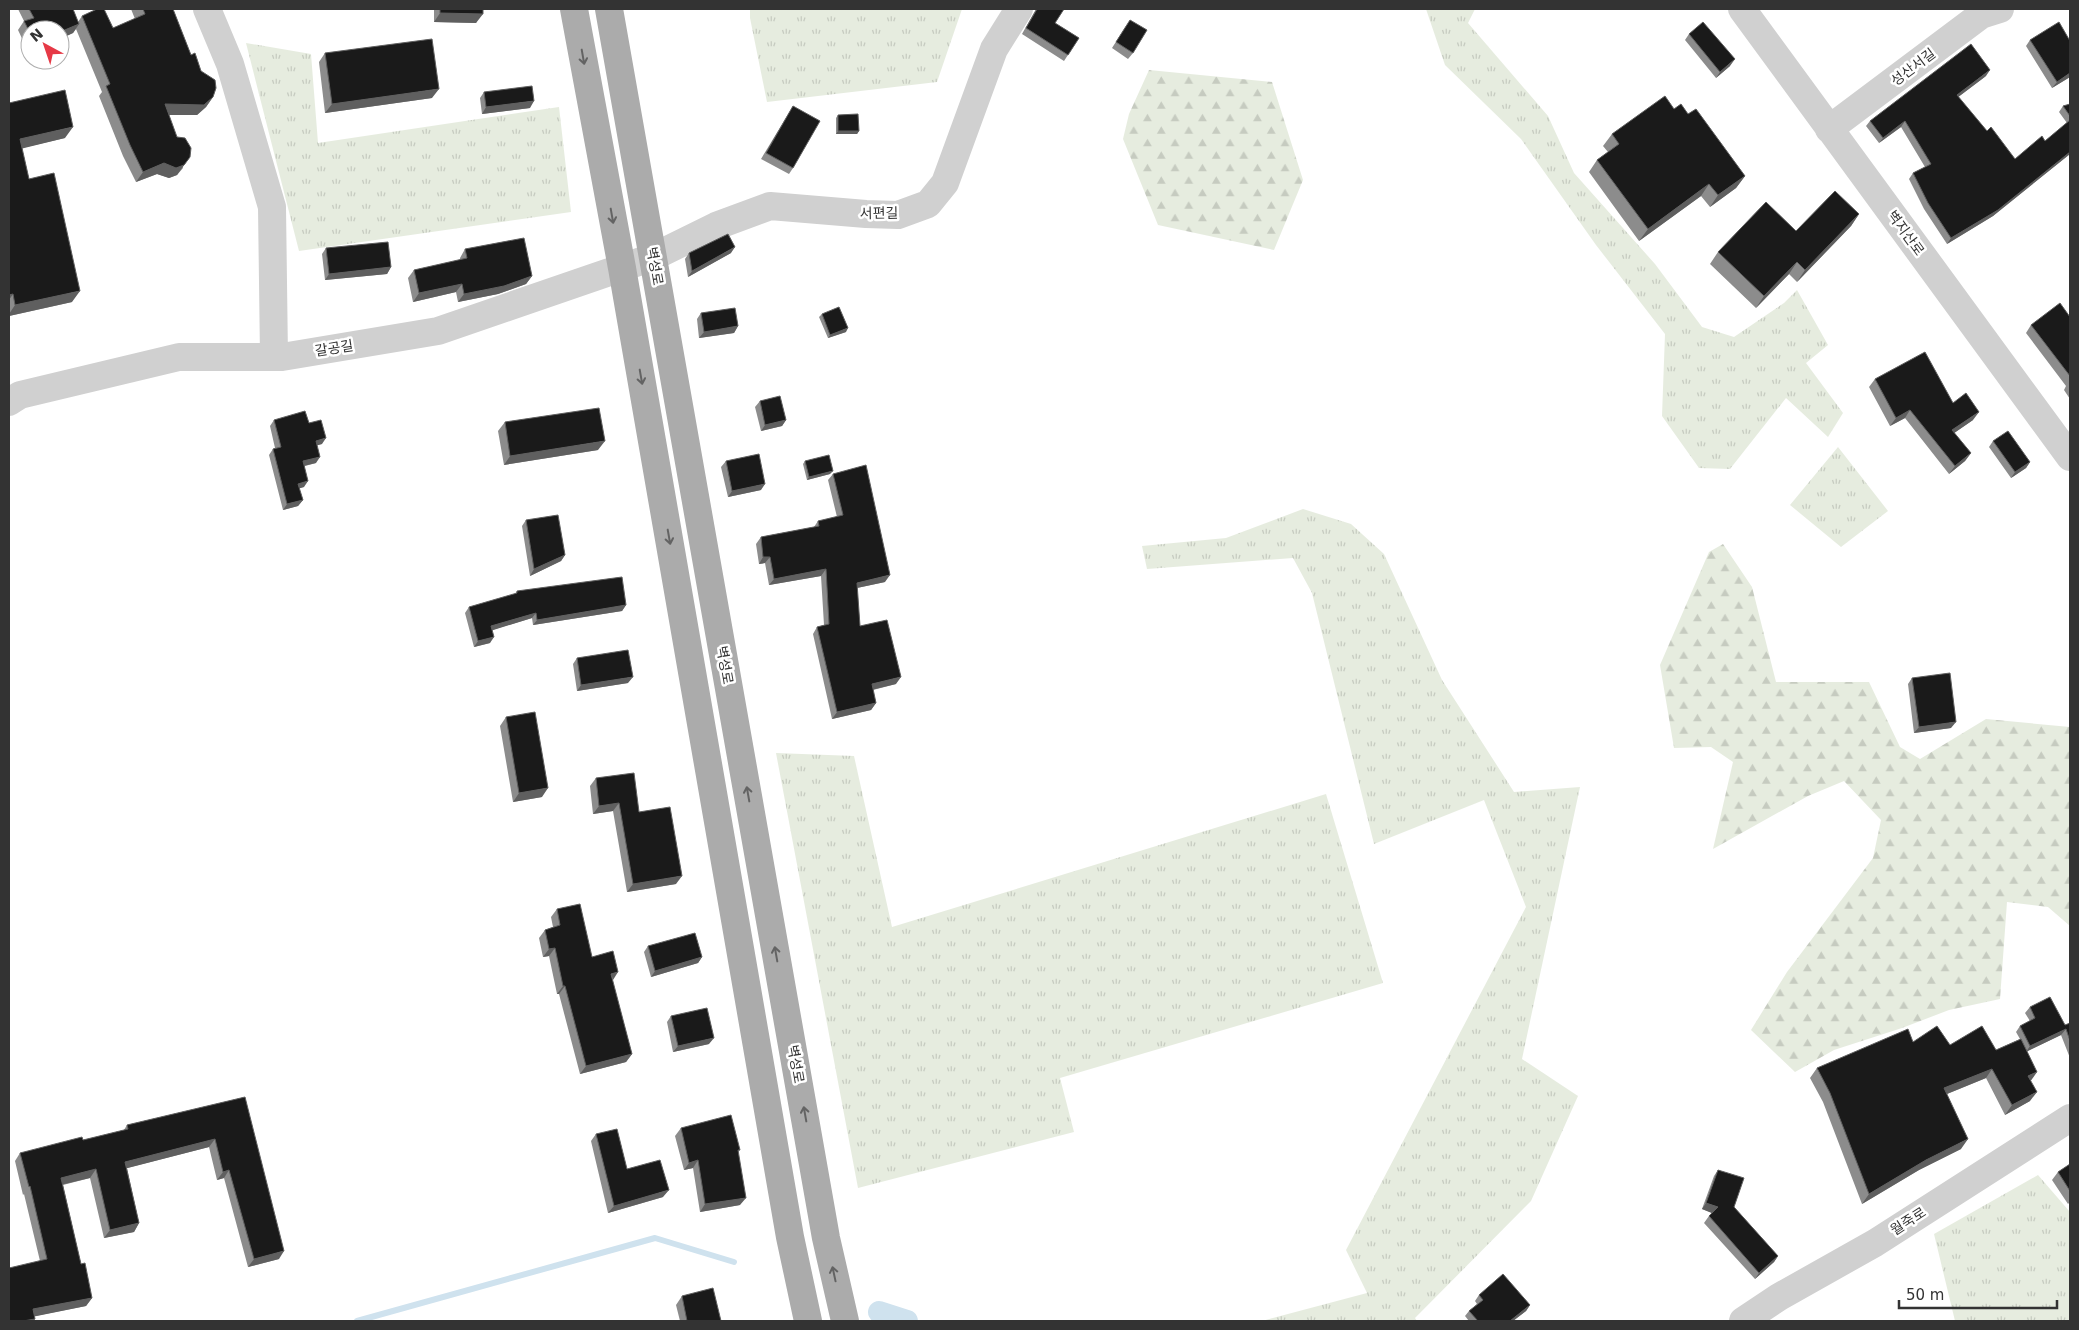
<svg xmlns="http://www.w3.org/2000/svg" width="2079" height="1330" font-family="'DejaVu Sans','Noto Sans KR',sans-serif">
<style>
.grass{fill:url(#grass-tufts)}
.forest{fill:url(#forest-firs)}
.lines{fill:none;stroke-linecap:round;stroke-linejoin:round}
.stream{stroke:#cfe2ee;stroke-width:6}
.canal{stroke:#cfe2ee;stroke-width:22}
.minor{stroke:#d0d0d0;stroke-width:28}
.major{stroke:#ababab;stroke-width:28}
.wall{fill:#8c8c8c}
.shaded-wall{fill:#5f5f5f}
.building{fill:#1a1a1a;stroke:#5f5f5f}
.oneway{stroke:#636363}
.labels{text-anchor:middle;stroke-width:5;stroke-linejoin:round;paint-order:stroke}
.street-label{font-size:14px;fill:#333;stroke:#fff}
</style>
<defs>
<pattern id="grass-tufts" width="24" height="20" patternUnits="userSpaceOnUse" patternTransform="scale(1.25)"><rect width="24" height="20" fill="#e6ecdf"/><path d="M3 7l-1-3M5 7V3M7 7l1-3M15 17l-1-3M17 17v-4M19 17l1-3" fill="none" stroke="#c6cbc0"/></pattern>
<pattern id="forest-firs" width="22" height="20" patternUnits="userSpaceOnUse" patternTransform="scale(1.25)"><rect width="22" height="20" fill="#e6ecdf"/><path d="M5 1l3.5 6h-7zM16 11l3.5 6h-7z" fill="#c6cbc0"/></pattern>
</defs>
<rect width="100%" height="100%" fill="#fff"/>
<path class="grass" d="M750,9H962L937,82L767,102L750,18Z
M1426,9H1475L1468,23L1548,116L1574,173L1655,264L1702,327L1734,337L1784,303L1797,290L1828,345L1806,363L1843,413L1828,437L1786,398L1730,469L1699,468L1662,416L1665,334L1596,245L1521,139L1445,65Z
M246,43L311,54L318,143L559,107L571,212L299,251Z
M1838,447L1888,511L1841,547L1790,505Z
M1303,509L1351,524L1384,554L1442,680L1514,792L1580,787L1522,1059L1578,1096L1531,1201L1415,1318L1417,1321H1262L1367,1293L1346,1250L1526,907L1484,800L1374,844L1312,593L1293,558L1147,569L1142,546L1226,538Z
M776,753L854,756L892,927L1326,794L1383,983L1060,1078L1074,1132L858,1188Z
M2038,1175L2070,1212V1321H1955L1934,1234Z"/>
<path class="forest" d="M1149,70L1272,82L1303,180L1274,250L1158,225L1123,139L1129,114Z
M1723,544L1752,587L1776,682H1869L1900,747L1920,759L1986,719L2070,727V926L2048,907L2007,902L2000,999L1949,1010L1902,1028L1834,1050L1795,1072L1751,1030L1787,972L1873,858L1881,820L1844,781L1808,796L1713,849L1733,762L1711,747L1674,748L1660,665L1709,552Z"/>
<g class="lines">
<path class="stream" d="M357,1321L655,1238L734,1262"/>
<path class="canal" d="M879,1312L907,1321"/>
<path class="minor" d="M207,9L230,64L272,207L274,357
M1742,9L2070,457
M1829,129L1981,15L2000,9
M9,402L20,395L179,357H282L438,331L653,257L716,226L770,206L866,214L898,215L928,204L945,183L994,49L1019,9
M1743,1321L1779,1297L1875,1243L2070,1118"/>
<path class="major" d="M574,9L622,268L790,1237L808,1321
M609,9L826,1238L845,1321"/>
</g>
<path class="wall" d="M18,9H73L78,22L82,16L113,28L135,19L131,9H173L191,55L201,71L213,97L206,107L197,115H169L183,168L177,175L169,178L157,174L136,182L123,156L99,96L102,92L76,29L73,33L60,39V30H30V51H28L18,30L24,21Z
M434,9H483L476,23L434,22Z
M1036,9H1064L1055,23L1079,38L1064,61L1022,34Z
M1126,26L1133,53L1128,59L1112,48Z
M1689,34L1730,66L1716,78L1685,40Z
M2030,40L2070,41V77L2052,88L2026,46Z
M325,53L432,98L325,113L319,62Z
M1986,76L1958,97L1987,131L2015,159L2045,141L2067,123L2059,112L2063,106L2070,104V154L1993,216L1947,244L1924,209L1909,179L1913,173L1925,167L1901,127L1879,143L1866,126L1870,121Z
M484,92L530,108L482,114L480,98Z
M9,102V103L65,138L22,148L29,179L72,302L9,316Z
M793,106V168L789,174L761,159Z
M1674,109L1688,114L1745,176L1736,188L1710,207L1701,196L1639,241L1589,172L1597,160L1608,152L1603,146L1612,134Z
M838,115L859,131L857,134H836V118Z
M1859,214L1851,226L1797,282L1789,274L1756,308L1710,264L1718,252Z
M326,248L391,267L387,274L325,280L322,254Z
M465,249L532,276L526,284L498,294L458,302L456,292L413,302L408,278L414,270L460,260V258Z
M689,253H731L688,277L685,259Z
M701,313L738,326L734,333L699,338L697,319Z
M822,314L846,332L828,338L819,317Z
M2070,317V399L2064,390L2066,386L2026,333L2031,325Z
M1875,379L1953,403L1973,420L1954,433L1971,453L1965,461L1949,474L1905,418L1890,426L1869,387Z
M760,401L786,420L782,426L761,431L755,407Z
M274,420L309,423L322,444L317,445L316,463L305,466L304,487L299,488L303,500L298,506L283,510L269,455L273,449L275,448L270,426Z
M505,422L598,450L504,465L498,431Z
M1993,441L2030,462L2026,468L2011,478L1989,447Z
M726,461L761,490L728,497L721,467Z
M805,461L830,474L807,480L803,464Z
M833,474L885,582L857,588L860,626L896,684L873,690L876,703L871,710L832,719L813,634L817,627L824,625L821,576L769,585L765,563L759,564L756,544L761,537L814,527L818,521L837,517L828,480Z
M526,520L565,555L561,561L530,576L522,526Z
M517,591L626,605L622,611L533,625L532,618L492,630L490,643L474,647L465,613L469,607L515,594Z
M577,658L628,683L577,691L573,664Z
M1912,678L1951,728L1914,733L1908,684Z
M506,717L542,797L513,802L500,726Z
M596,778L639,812L676,884L627,892L613,811L593,814L590,786Z
M557,909L592,957L612,980L632,1054L626,1062L580,1074L559,994H557L549,956L543,957L539,938L545,930L553,927L551,917Z
M648,946L702,957L698,963L651,977L644,952Z
M2030,1007L2065,1025L2070,1023V1058L2061,1035L2027,1051L2030,1081V1101L2005,1115L1986,1078L1947,1094L1961,1149L1919,1170L1862,1204L1823,1102L1810,1078L1817,1068L1913,1042L1950,1045L1996,1050L2020,1039L2016,1032L2020,1026L2030,1021L2025,1013Z
M671,1016L709,1044L673,1052L667,1022Z
M245,1097L279,1259L248,1267L224,1178L217,1180L209,1147L127,1168L139,1223L134,1232L104,1238L90,1178L63,1185L81,1264L92,1298L86,1306L35,1316V1319L33,1321H9L40,1261L24,1194L23,1195L15,1161L20,1153L83,1140L124,1130L127,1125Z
M681,1128L740,1150L738,1152L740,1205L700,1212L693,1168L684,1170L675,1136Z
M596,1134L627,1169L663,1197L608,1213L591,1141Z
M2070,1164V1202L2068,1204L2052,1180L2058,1172Z
M1718,1170L1734,1207L1778,1256L1774,1262L1755,1279L1704,1223L1709,1216L1713,1213L1702,1209L1714,1176Z
M1479,1295L1530,1305L1526,1311L1513,1321H1469L1465,1316L1469,1311L1477,1304L1475,1301Z
M682,1296L721,1321H680L676,1305Z"/>
<path class="shaded-wall" d="M440,13L483,14L476,23L434,22Z
M79,24L73,33L60,39V32Z
M1735,59L1730,66L1716,78L1720,72Z
M1990,70L1986,76L1953,101L1957,95Z
M2070,73V77L2052,88L2057,82Z
M439,89L432,98L325,113L332,104Z
M213,97L206,107L197,115H157L165,104Z
M534,101L530,108L482,114L486,107Z
M1905,121L1901,127L1879,143L1883,138Z
M73,127L65,138L12,151L20,139Z
M838,131H859L857,134H836Z
M2070,152V154L1993,216L1947,244L1951,238Z
M190,157L177,175L169,178L157,174L136,182L143,172L164,163Z
M1745,176L1736,188L1710,207L1718,195Z
M1709,184L1701,196L1639,241L1648,229Z
M1859,214L1851,226L1797,282L1805,270Z
M735,247L731,253L688,277L692,271Z
M1797,262L1789,274L1756,308L1764,296Z
M391,267L387,274L325,280L329,274Z
M532,276L526,284L498,294L458,302L464,294Z
M462,284L456,292L413,302L419,293Z
M80,291L72,302L9,316V314L15,305Z
M13,294L9,300V295Z
M738,326L734,333L699,338L704,332Z
M848,328L846,332L828,338L830,335Z
M1910,410L1905,418L1890,426L1896,418Z
M1979,412L1973,420L1947,438L1952,430Z
M786,420L782,426L761,431L765,425Z
M326,438L322,444L311,447L316,441Z
M605,441L598,450L504,465L510,456Z
M1971,453L1965,461L1949,474L1955,466Z
M320,457L316,463L299,467L303,461Z
M2030,462L2026,468L2011,478L2015,472Z
M833,471L830,474L807,480L809,477Z
M308,481L304,487L294,490L298,484Z
M765,484L761,490L728,497L732,491Z
M303,500L298,506L283,510L287,504Z
M565,555L561,561L530,576L534,569Z
M763,557H770L765,563L759,564Z
M826,569L821,576L769,585L774,579Z
M890,575L885,582L852,589L857,583Z
M626,605L622,611L533,625L537,620Z
M536,613L532,618L487,632L491,626Z
M494,637L490,643L474,647L478,641Z
M633,677L628,683L577,691L581,685Z
M901,677L896,684L867,691L872,684Z
M876,703L871,710L832,719L837,712Z
M1956,722L1951,728L1914,733L1919,727Z
M548,788L542,797L513,802L519,793Z
M619,803L613,811L593,814L599,806Z
M682,876L676,884L627,892L633,884Z
M555,948L549,956L543,957L549,949Z
M702,957L698,963L651,977L655,971Z
M618,972L613,980L611,974Z
M563,986H565L559,994H557Z
M2066,1029L2061,1035L2026,1052L2030,1046Z
M714,1038L709,1044L673,1052L678,1046Z
M632,1054L626,1062L580,1074L586,1066Z
M1992,1069L1986,1078L1937,1098L1944,1088Z
M2037,1072L2030,1082L2028,1076Z
M2037,1092L2030,1101L2005,1115L2012,1105Z
M215,1139L209,1147L120,1170L125,1162Z
M1968,1139L1961,1149L1919,1170L1862,1204L1869,1194L1926,1160Z
M698,1160L693,1168L684,1170L689,1163Z
M96,1169L90,1178L56,1186L61,1178Z
M229,1170L224,1178L217,1180L223,1172Z
M669,1190L663,1197L608,1213L614,1206Z
M746,1198L740,1205L700,1212L705,1204Z
M1706,1203L1718,1207L1714,1214L1702,1209Z
M139,1223L134,1232L104,1238L110,1230Z
M284,1251L279,1259L248,1267L254,1259Z
M1778,1256L1774,1262L1755,1279L1759,1273Z
M92,1298L86,1306L27,1318L33,1309Z
M1530,1305L1526,1311L1513,1321H1510Z
M35,1319L33,1321H23Z"/>
<path class="building" d="M29,9H73L79,24L60,32V30H30V33L24,21L34,18Z
M97,9H104L113,28L145,14L143,9H173L191,55L195,53L201,71L215,80L216,88L213,97L204,105L165,104L177,137L185,138L191,148L190,157L184,165L176,168L164,163L143,172L130,145L106,86L110,84L82,16Z
M440,9H483V14L440,13Z
M1037,9H1064L1055,23L1079,38L1068,55L1026,28Z
M1130,20L1147,30L1133,53L1116,42Z
M1703,22L1735,59L1720,72L1689,34Z
M2059,22L2070,41V73L2057,82L2030,40Z
M432,39L439,89L332,104L325,53Z
M1971,44L1990,70L1957,95L1987,131L1991,127L2015,159L2042,136L2045,141L2070,120V152L1998,210L1951,238L1928,203L1913,173L1931,164L1905,121L1883,138L1870,121Z
M532,86L534,101L486,107L484,92Z
M65,90L73,127L20,139L29,179L54,173L80,291L15,305L13,294L9,295V102V103Z
M1665,96L1674,109L1681,104L1688,114L1696,109L1745,176L1718,195L1709,184L1648,229L1597,160L1619,144L1612,134Z
M2070,104V116L2063,106Z
M793,106L820,121L793,168L766,153Z
M858,114L859,131H838V115Z
M1835,191L1859,214L1805,270L1797,262L1764,296L1718,252L1766,202L1796,231Z
M728,234L735,247L692,271L689,253Z
M524,238L532,276L504,286L464,294L462,284L419,293L414,270L467,258L465,249Z
M388,242L391,267L329,274L326,248Z
M2060,303L2070,317V376L2031,325Z
M839,307L848,328L830,335L822,314Z
M735,308L738,326L704,332L701,313Z
M1925,352L1953,403L1966,393L1979,412L1952,430L1971,453L1955,466L1910,410L1896,418L1875,379Z
M780,396L786,420L765,425L760,401Z
M599,408L605,441L510,456L505,422Z
M305,411L309,423L321,420L326,438L316,441L320,457L303,461L308,481L298,484L303,500L287,504L273,449L281,447L274,420Z
M2008,431L2030,462L2015,472L1993,441Z
M759,454L765,484L732,491L726,461Z
M829,455L833,471L809,477L805,461Z
M866,465L890,575L857,583L860,626L887,620L901,677L872,684L876,703L837,712L817,627L829,624L826,569L774,579L770,557H763L761,537L819,526L818,521L843,515L833,474Z
M558,515L565,555L534,569L526,520Z
M622,577L626,605L537,620L536,613L491,626L494,637L478,641L469,607L517,593V591Z
M628,650L633,677L581,685L577,658Z
M1950,673L1956,722L1919,727L1912,678Z
M535,712L548,788L519,793L506,717Z
M634,773L639,812L670,807L682,876L633,884L619,803L599,806L596,778Z
M580,904L592,957L613,951L618,972L611,974L632,1054L586,1066L565,986H563L555,948L549,949L545,930L560,925L557,909Z
M695,933L702,957L655,971L648,946Z
M2050,997L2065,1025L2070,1023V1041L2066,1029L2030,1046L2020,1026L2035,1018L2030,1007Z
M707,1008L714,1038L678,1046L671,1016Z
M1937,1026L1950,1045L1982,1026L1996,1050L2021,1039L2037,1072L2028,1076L2037,1092L2012,1105L1992,1069L1944,1088L1968,1139L1926,1160L1869,1194L1830,1093L1817,1068L1908,1029L1913,1042Z
M245,1097L284,1251L254,1259L229,1170L223,1172L215,1139L125,1162L139,1223L110,1230L96,1169L61,1178L81,1264L85,1263L92,1298L33,1309L35,1319L23,1321H9V1268L47,1259L30,1186L29,1187L20,1153L82,1137L83,1140L128,1129L127,1125Z
M731,1115L740,1150H738L746,1198L705,1204L698,1160L689,1163L681,1128Z
M617,1129L627,1169L660,1160L669,1190L614,1206L596,1134Z
M2070,1164V1191L2058,1172Z
M1718,1170L1744,1178L1734,1207L1778,1256L1759,1273L1709,1216L1718,1207L1706,1203Z
M1503,1274L1530,1305L1510,1321H1478L1469,1311L1483,1300L1479,1295Z
M713,1288L721,1321H687L682,1296Z"/>
<defs><path id="oneway-shaft" d="M-6 0H5M1.5-3L5.5 0L1.5 3" fill="none" stroke-width="1.6" stroke-linecap="round" stroke-linejoin="round" transform="scale(1.25)"/></defs>
<g class="oneway">
<use href="#oneway-shaft" transform="translate(583 57) rotate(80)"/>
<use href="#oneway-shaft" transform="translate(612 216) rotate(80)"/>
<use href="#oneway-shaft" transform="translate(641 377) rotate(80)"/>
<use href="#oneway-shaft" transform="translate(669 537) rotate(80)"/>
<use href="#oneway-shaft" transform="translate(748 794) rotate(-100)"/>
<use href="#oneway-shaft" transform="translate(776 954) rotate(-100)"/>
<use href="#oneway-shaft" transform="translate(805 1114) rotate(-100)"/>
<use href="#oneway-shaft" transform="translate(834 1274) rotate(-102)"/>
</g>
<g class="labels">
<g class="street-label">
<text transform="translate(1913 67) rotate(-37)" y="5">성산서길</text>
<text transform="translate(879 213) rotate(-1)" y="5">서편길</text>
<text transform="translate(1906 233) rotate(54)" y="5">벽지산로</text>
<text transform="translate(655 266) rotate(80)" y="5">벽성로</text>
<text transform="translate(334 348) rotate(-9)" y="5">갈공길</text>
<text transform="translate(725 665) rotate(80)" y="5">벽성로</text>
<text transform="translate(796 1064) rotate(80)" y="5">벽성로</text>
<text transform="translate(1908 1221) rotate(-33)" y="5">월죽로</text>
</g>
</g>
<rect width="2079" height="1330" fill="none" stroke="#333333" stroke-width="20"/>
<g transform="translate(45 45) rotate(320)"><circle r="24" fill="#ffffff" stroke="#adadad"/>
<path d="M0-4L9 19L0 12L-9 19Z" fill="#e63946"/>
<text y="-8" font-size="14" font-weight="bold" text-anchor="middle" fill="#333333">N</text>
</g>
<path d="M1899 1300v8h158v-8" fill="none" stroke="#333333" stroke-width="2.5"/>
<text x="1906" y="1300" font-size="15" fill="#333333" stroke="#ffffff" stroke-width="4" paint-order="stroke">50 m</text>
</svg>
